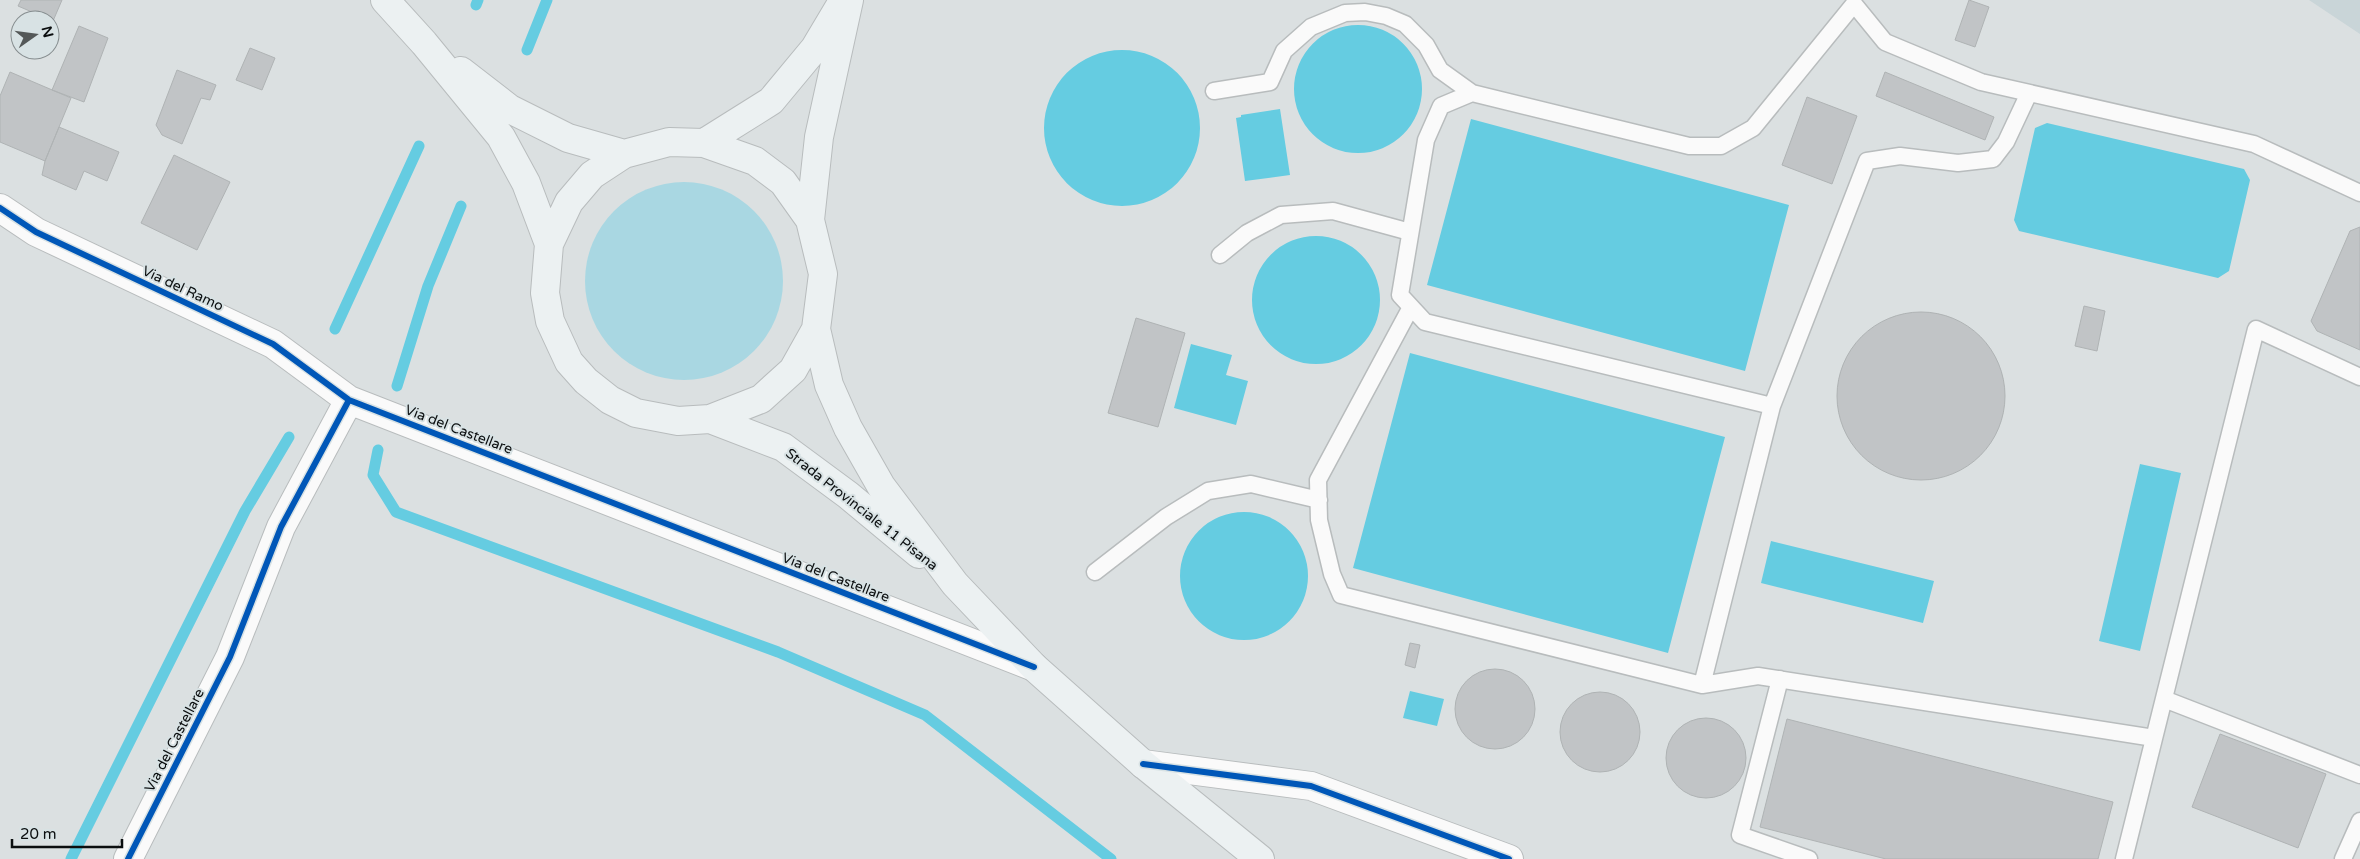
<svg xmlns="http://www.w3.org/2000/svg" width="2360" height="859" font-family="'Varela Round',sans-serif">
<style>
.built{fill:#c9d5d8}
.green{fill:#a9d7e2}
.water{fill:#65cce1}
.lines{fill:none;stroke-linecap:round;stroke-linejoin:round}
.stream{stroke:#65cce1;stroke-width:11}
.building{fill:#c1c4c6;stroke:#afb3b4}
.lane-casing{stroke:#b8bcbd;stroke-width:19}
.street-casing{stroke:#b8bcbd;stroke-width:30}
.secondary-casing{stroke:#b8bcbd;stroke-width:30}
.lane{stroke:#fafafa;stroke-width:16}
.street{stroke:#fafafa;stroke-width:28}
.secondary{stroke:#ecf1f2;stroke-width:28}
.cycleway-casing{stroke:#d8e2e4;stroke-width:9}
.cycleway{stroke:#0057b8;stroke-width:6}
.labels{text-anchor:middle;stroke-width:4;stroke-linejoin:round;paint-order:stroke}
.street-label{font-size:14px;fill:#0b0e0f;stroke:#d8e2e4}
</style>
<rect width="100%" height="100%" fill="#dbe0e1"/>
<path class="built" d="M2309,0H2360V34Z"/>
<path class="green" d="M585 281a99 99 0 1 1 198 0a99 99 0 1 1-198 0Z"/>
<path class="water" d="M1294 89a64 64 0 1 1 128 0a64 64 0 1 1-128 0Z
M1044 128a78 78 0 1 1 156 0a78 78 0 1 1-156 0Z
M1280,109L1290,175L1245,181L1236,118L1241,117V115Z
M1471,119L1789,205L1745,371L1427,285Z
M2047,123L2244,169L2250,180L2229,271L2218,278L2019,231L2014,220L2035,128Z
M1252 300a64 64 0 1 1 128 0a64 64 0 1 1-128 0Z
M1191,344L1232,355L1226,375L1248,381L1236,425L1174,408Z
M1410,353L1725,437L1668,653L1353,568Z
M2140,464L2181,473L2140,651L2099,641Z
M1180 576a64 64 0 1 1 128 0a64 64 0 1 1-128 0Z
M1771,541L1934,581L1923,623L1761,583Z
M1410,691L1444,699L1437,726L1403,718Z"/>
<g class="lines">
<path class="stream" d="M476,5L478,0
M527,50L547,0
M335,329L419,146
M397,386L428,286L461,206
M378,450L373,475L396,512L778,652L925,715L1111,859
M71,859L245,511L289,437"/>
</g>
<path class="building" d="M21,0H62L53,21L18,6Z
M1969,0L1989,7L1975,47L1955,40Z
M79,26L108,38L84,102L52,90Z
M250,48L275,58L262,90L236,80Z
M177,70L216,85L210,100L201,98L182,144L162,135L156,125Z
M10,72L71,98L45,161L0,142V96Z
M1885,72L1994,117L1985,140L1876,96Z
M1807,97L1857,116L1832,184L1782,165Z
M59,127L119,152L107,181L84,171L76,190L42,175L45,161Z
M174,155L230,182L197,250L141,223Z
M2360,227V350L2317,331L2311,321L2350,231Z
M2084,306L2105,311L2097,351L2075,346Z
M1837 396a84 84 0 1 1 168 0a84 84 0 1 1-168 0Z
M1136,318L1185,333L1158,427L1108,413Z
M1410,643L1420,645L1415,668L1405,665Z
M1455 709a40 40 0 1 1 80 0a40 40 0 1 1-80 0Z
M1560 732a40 40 0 1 1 80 0a40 40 0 1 1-80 0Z
M1666 758a40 40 0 1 1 80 0a40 40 0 1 1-80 0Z
M1787,719L2113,802L2098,859H1886L1760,827Z
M2220,734L2326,774L2298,848L2192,807Z"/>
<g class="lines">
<g class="lane-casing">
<path id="lane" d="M1214,91L1270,82L1284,51L1311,27L1345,13L1365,12L1386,16L1405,24L1426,45L1440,70L1472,93L1689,146H1721L1753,128L1854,4L1885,42L1981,82L2254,144L2360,193
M1472,93L1441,106L1426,140L1400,295L1425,322L1772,406L1867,161L1900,156L1958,163L1993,159L2006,142L2029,93
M1220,255L1247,233L1281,215L1333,211L1410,232
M1411,307L1318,480L1319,520L1332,574L1341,595L1702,685L1758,676L2154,738
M1095,572L1166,517L1208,491L1251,484L1319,500
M1780,679L1740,835L1809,859
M1702,685L1772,406
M2164,699L2360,775
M2124,859L2256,329L2360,377
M2343,859L2360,821"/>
</g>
<g class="street-casing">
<path id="street" d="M0,208L36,232L273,344L349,400L1034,667
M1143,764L1311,786L1509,859
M128,859L230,657L281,527L349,400"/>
</g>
<g class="secondary-casing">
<path id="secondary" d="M385,0L424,43L501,137L526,183L549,244
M461,71L510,109L568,138L624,154
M704,143L771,101L815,48L840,6
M810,220L783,182L755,161L704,143L669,142L624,154L592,175L569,202L549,244L545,293L550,321L569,362L586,381L610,400L636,413L678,421L710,419L761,399L793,370L816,329L823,274L810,220L819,137L849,0
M816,329L829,385L848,428L881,486L955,584L1034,667L1143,764L1260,859
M710,419L783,447L848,495L919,554"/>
</g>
<use href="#lane" class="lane"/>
<use href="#street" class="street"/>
<use href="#secondary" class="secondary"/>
<g class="cycleway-casing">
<path id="cycleway" d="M0,208L36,232L273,344L349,400L1034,667
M1143,764L1311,786L1509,859
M128,859L230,657L281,527L349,400"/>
</g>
<use href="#cycleway" class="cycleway"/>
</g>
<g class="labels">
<g class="street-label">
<text transform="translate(183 288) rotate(25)" y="5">Via del Ramo</text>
<text transform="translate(459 429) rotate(21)" y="5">Via del Castellare</text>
<text transform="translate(862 509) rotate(38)" y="5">Strada Provinciale 11 Pisana</text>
<text transform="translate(836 577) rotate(21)" y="5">Via del Castellare</text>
<text transform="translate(174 740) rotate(-63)" y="5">Via del Castellare</text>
</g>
</g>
<g transform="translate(35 35) rotate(76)"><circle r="24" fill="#d8e2e4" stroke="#868d8f"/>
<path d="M0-4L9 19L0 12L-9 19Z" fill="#545858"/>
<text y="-8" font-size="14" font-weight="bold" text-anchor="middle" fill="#0b0e0f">N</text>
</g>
<path d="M12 839v8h110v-8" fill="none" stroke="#0b0e0f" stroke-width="2.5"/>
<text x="20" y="839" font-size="15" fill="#0b0e0f" stroke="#d8e2e4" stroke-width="4" paint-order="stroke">20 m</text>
</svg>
